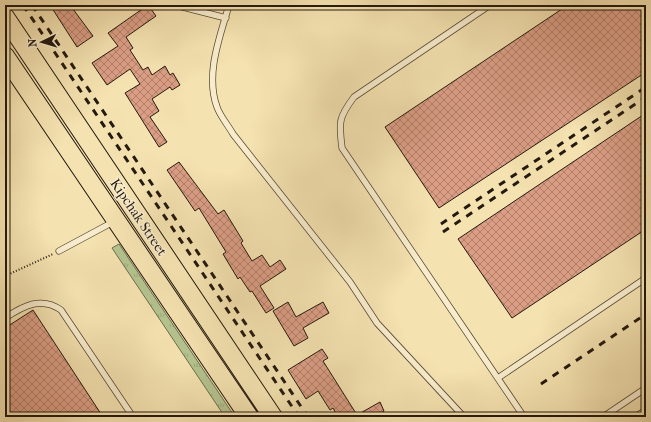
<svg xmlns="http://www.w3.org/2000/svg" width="651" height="422" font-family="'IM FELL French Canon',serif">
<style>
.grass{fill:url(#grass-tufts);stroke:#6c6e4f}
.building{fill:url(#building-cross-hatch);stroke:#24190e}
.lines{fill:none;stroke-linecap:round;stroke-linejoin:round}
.lane-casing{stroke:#584b36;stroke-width:7}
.primary-casing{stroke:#24190e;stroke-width:20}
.path{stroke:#24190e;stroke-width:2;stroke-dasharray:1 2;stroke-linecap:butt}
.lane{stroke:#f8eccc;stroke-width:5.5}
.primary{stroke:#f4e2b0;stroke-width:18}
.rail{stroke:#24190e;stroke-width:3;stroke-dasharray:7 7;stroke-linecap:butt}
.labels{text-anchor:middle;stroke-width:3;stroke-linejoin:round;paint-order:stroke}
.street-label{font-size:14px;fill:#24190e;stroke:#f8eccc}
</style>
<defs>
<pattern id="grass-tufts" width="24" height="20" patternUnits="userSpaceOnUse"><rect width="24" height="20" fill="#b5c490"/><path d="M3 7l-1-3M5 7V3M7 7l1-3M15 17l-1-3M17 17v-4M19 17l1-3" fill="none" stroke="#9ca87b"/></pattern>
<pattern id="building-cross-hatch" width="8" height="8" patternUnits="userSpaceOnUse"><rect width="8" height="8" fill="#db9e85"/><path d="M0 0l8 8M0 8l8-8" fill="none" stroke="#b1806b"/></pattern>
</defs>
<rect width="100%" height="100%" fill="#f4e2b0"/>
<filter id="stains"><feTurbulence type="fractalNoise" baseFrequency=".005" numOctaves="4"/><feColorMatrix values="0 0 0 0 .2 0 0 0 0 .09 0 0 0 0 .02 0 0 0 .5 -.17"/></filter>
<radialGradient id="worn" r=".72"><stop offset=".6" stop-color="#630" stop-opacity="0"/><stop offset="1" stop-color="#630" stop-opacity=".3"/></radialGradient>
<path class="grass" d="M119,244L235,417H225L112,248Z"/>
<path class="building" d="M50,5H70L93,36L77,47Z
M148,5L156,16L126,37L133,48L130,50L143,70L148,67L152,75L165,66L170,75L173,73L180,85L172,90L170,87L152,99L159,111L150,117L167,142L159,147L125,93L140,84L130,69L107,85L92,63L118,46L108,33Z
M568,5H646V72L439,208L385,127Z
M646,113V229L512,318L458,239Z
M179,162L218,214L224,210L243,241L241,243L252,261L262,255L270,267L280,260L286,269L260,286L274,308L266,313L252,291L250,292L240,277L238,279L223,254L226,252L199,208L195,211L167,170Z
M288,302L296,317L323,302L329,313L303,328L308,338L294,346L273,311Z
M33,310L103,417H5V328Z
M322,349L328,358L323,361L357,415L380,402L384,411L373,417H338L333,408L330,410L318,391L306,399L288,370Z"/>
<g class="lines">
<g class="lane-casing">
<path id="lane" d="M175,5L226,18
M229,5C220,37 205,74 217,107C220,116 228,125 233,134L350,282L377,323L464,417
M490,5L354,97C338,118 339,123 342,148L524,417
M59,251L113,222
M5,318C23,306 41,296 61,310L133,417
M498,378L646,278
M603,417L646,388
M635,417L646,410"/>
</g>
<g class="primary-casing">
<path id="primary" d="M5,17L273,417
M5,56L249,417"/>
</g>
<path class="path" d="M5,276L53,254"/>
<use href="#lane" class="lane"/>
<use href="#primary" class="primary"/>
<path class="rail" d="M23,5L299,417
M32,5L308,417
M441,224L646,87
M443,232L646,97
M541,384L646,314"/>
</g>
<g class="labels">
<g class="street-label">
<text transform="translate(139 217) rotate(56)" y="5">Kipchak Street</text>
</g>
</g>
<rect width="651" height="422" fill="none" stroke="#f4e2b0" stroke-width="20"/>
<rect x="6" y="6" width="639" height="410" fill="none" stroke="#24190e" stroke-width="2"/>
<rect x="10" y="10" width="631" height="402" fill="none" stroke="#24190e"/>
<g transform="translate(42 42) rotate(265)" stroke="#f8eccc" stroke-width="3" paint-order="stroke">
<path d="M0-3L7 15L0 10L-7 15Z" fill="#24190e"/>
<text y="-6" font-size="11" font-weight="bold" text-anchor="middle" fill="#24190e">N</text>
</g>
<rect width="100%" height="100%" filter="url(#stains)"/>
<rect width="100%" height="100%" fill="url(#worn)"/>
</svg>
